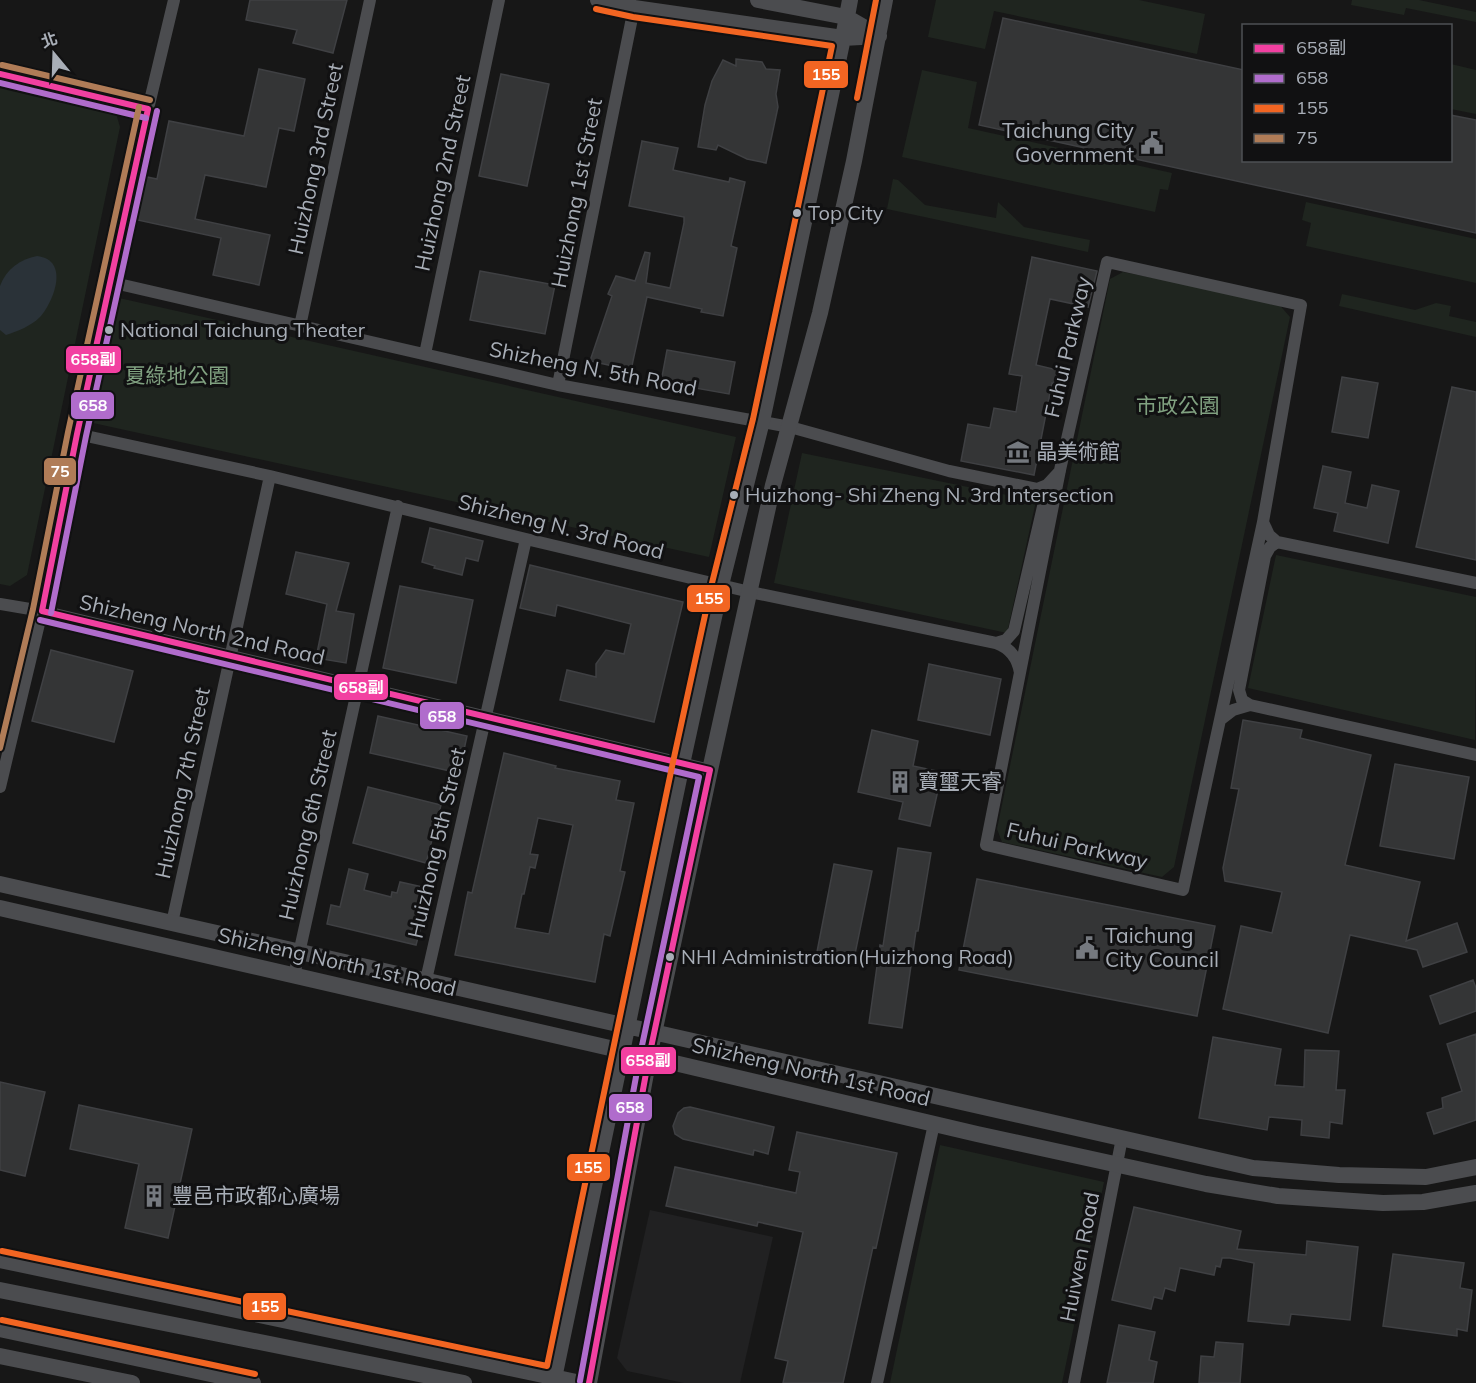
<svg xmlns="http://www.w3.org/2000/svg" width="1476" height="1383" font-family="Mulish,'Noto Sans TC',sans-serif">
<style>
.built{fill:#212122}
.green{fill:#1f251f}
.water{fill:#2a3238}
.building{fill:#343536;stroke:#3f4043;stroke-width:1.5;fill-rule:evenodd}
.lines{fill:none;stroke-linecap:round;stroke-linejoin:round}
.minor{stroke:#4b4c4f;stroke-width:12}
.tertiary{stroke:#4b4c4f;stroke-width:16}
.bus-1-casing{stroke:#111112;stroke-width:10}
.bus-2-casing{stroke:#111112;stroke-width:10}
.bus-3-casing{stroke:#111112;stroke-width:10}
.bus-4-casing{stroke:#111112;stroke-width:10}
.bus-1{stroke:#f240a1;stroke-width:6}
.bus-2{stroke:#b06ccc;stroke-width:6}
.bus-3{stroke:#f26522;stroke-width:6}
.bus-4{stroke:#b07c57;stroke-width:6}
.bus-dot{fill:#a8aeb7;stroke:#111112;stroke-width:2}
.labels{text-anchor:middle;stroke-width:6;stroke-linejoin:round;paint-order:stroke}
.bus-label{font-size:20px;fill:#a8aeb7;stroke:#111112;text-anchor:start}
.poi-label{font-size:21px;fill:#a8aeb7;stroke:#111112;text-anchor:start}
.street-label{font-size:21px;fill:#a8aeb7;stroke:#111112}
.park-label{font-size:21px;fill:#80a180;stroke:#111112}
.line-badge{stroke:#111112;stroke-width:2}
.badge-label{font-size:16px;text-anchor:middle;font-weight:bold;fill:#fff}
</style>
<rect width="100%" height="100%" fill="#171717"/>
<path class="built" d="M650,1210L773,1237L740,1383H684L627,1371L617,1358Z"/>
<path class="green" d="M936,0H1139L1205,14L1197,54L994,11L985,49L928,37Z
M1352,0H1419L1476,12V22L1406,8L1404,15L1351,5Z
M1451,64L1476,70V114L1451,109Z
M922,70L977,82L968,128L1172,173L1168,190L1160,189L1155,212L902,157Z
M0,83L115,110L120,127L27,575L10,586L0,584Z
M893,179L898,180L925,205L996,218L998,202L1024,227L1090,240L1088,252L887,209Z
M1306,202L1476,239V283L1306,246L1311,223L1302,220Z
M1123,272L1277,302L1290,317L1174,867L1162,877L1002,842L997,829L1110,279Z
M1342,294L1415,310L1436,303L1451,306L1449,316L1476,322V337L1339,306Z
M119,298L736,437L709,557L93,423Z
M802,453L1036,501L1007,633L774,583Z
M1276,555L1476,597L1475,740L1248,688Z
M940,1145L1104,1182L1062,1383H890Z"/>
<path class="water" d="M37,256C70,260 54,301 40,317C31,326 18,331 6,335L0,330C0,319 0,296 0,286C6,269 21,259 37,256Z"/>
<path class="building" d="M250,0H347L333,53L293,43L297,30L246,20Z
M1003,18L1244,70V160H1450V115L1476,120V233L979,125Z
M736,59L762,62L766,69L780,70L776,94L778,107L766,163L747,159L718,145L716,150L698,147L705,105L712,81L723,60L736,66Z
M259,69L305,79L294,131L279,128L266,187L205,175L195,219L270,235L259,285L213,275L221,238L133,219L142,176L157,179L169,121L244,136Z
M501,74L549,84L527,186L479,176Z
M642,141L678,148L673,170L729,182L730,178L745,182L731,246L737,248L723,316L701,312L702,309L647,297L631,370L590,361L612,296L608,294L616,276L635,281L645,252L650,253L646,283L670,288L684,223V217L629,206Z
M1032,257L1097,271L1088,307L1050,299L1036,365L1070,373L1067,386L1052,383L1034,475L961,461L968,424L990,428L994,408L1016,412L1022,376L1009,374Z
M480,271L555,285L545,334L470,320Z
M667,350L735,362L729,394L661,382Z
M1342,377L1378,383L1368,438L1332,432Z
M1452,387L1476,392V560L1416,547Z
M1323,466L1351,472L1345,503L1367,508L1372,485L1399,491L1388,543L1334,531L1338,513L1314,508Z
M430,528L483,541L478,561L466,558L462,575L434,568L435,566L422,562Z
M296,552L349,563L336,611L354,614L346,663L316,658L327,604L286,594Z
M530,565L683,602L654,722L560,700L567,670L596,677V664L606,650L624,654L631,624L557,605L555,616L520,608Z
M400,586L473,600L456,683L383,668Z
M51,650L133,671L114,742L32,721Z
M929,664L1001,679L990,735L918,720Z
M378,716L467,736L459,773L370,753Z
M1243,720L1302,730L1300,738L1371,755L1345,865L1420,882L1406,941L1457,923L1467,952L1423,967L1417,950L1350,935L1328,1033L1223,1009L1241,926L1272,933L1282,892L1225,881L1223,868L1239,789L1231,788Z
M872,730L918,741L913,766L942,772L930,826L899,819L903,802L858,792Z
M504,753L556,766L555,768L620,781L616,800L634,803L620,871L625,872L610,936L604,934L595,982L455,955L468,892L472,893ZM538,818L573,825L549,934L515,928L522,894H524L530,867L535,868L538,855L530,854Z
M1395,764L1469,777L1454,859L1380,846Z
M368,787L441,805L426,863L353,843Z
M898,848L931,853L918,931H916L902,1028L869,1023L880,945L883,946Z
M834,864L872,871L854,959L817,952Z
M349,869L368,874L364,890L391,897L392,892L397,893L400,882L423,887L414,924L421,926L416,945L327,924L331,905L340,907Z
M977,879L1215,926L1197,1016L959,970Z
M1473,980L1476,988V1011L1440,1024L1430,996Z
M1476,1034V1120L1434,1134L1427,1113L1443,1108L1442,1098L1462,1091L1447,1044Z
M1213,1037L1281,1049L1275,1085L1304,1087L1305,1050L1339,1051L1336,1090H1345L1342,1124L1330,1122L1329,1138L1301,1135L1302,1120L1269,1117L1267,1130L1199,1118Z
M0,1082L45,1092L25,1176L0,1170Z
M79,1105L192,1129L168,1238L125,1228L139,1164L70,1149Z
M690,1107L774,1127L768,1154L754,1150L753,1155L683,1139L675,1134L673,1126L678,1113L684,1108Z
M797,1132L897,1153L876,1248L873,1247L843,1383H783L788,1361L775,1358L803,1232L758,1222L757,1226L666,1206L675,1167L796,1193L800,1172L789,1170Z
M1134,1207L1241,1231L1237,1249L1306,1255L1307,1241L1358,1247L1350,1320L1291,1314L1289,1325L1248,1321L1254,1263L1230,1258H1222L1220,1267L1216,1266L1214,1275L1180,1268L1175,1291L1165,1288L1162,1299L1154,1297L1151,1309L1112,1300Z
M1393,1254L1464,1263L1460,1288L1472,1290L1467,1331L1457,1329V1336L1383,1326Z
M1119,1325L1155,1332L1149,1360L1157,1362L1153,1383H1107Z
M1216,1342L1243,1344L1240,1383H1199L1201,1356L1214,1357Z"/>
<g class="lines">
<path class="minor" d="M0,74L148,109
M1107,262L1301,305L1263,522L1183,890L986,845L1060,470Z
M110,282L558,385L790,427L949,471L1037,489L1047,485L1060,471
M300,326L370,0
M425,354L499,0
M558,385L634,8
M77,434L270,476L526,539L750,592L996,643C1010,648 1018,659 1020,673
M1263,522L1269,535L1277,542L1476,583
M0,604L42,611L710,770
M996,643L1006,640L1014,631L1045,498L1037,489
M1250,705L1242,700L1239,690L1265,556L1270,547L1277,542
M1220,720L1233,710L1250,705L1476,755
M0,787L42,611L77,434L148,109L174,0
M172,923L270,476
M294,976L398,506
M426,980L526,539
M877,1383L934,1124
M1074,1383L1122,1138"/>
<path class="tertiary" d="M598,0L634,8L843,38L879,36
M758,0L846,17L879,36
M0,884L1253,1168L1339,1175L1426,1177L1476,1167
M0,908L649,1057L977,1134L1206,1184L1278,1196L1383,1203L1423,1202L1476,1193
M0,1260L581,1383
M0,1290L464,1383
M0,1329L253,1383
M0,1356L132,1383
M553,1383L682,764L721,585L762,421L843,38L850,0
M589,1383L649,1057L710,770L773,485L820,313L854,161L885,0"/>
<g class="bus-1-casing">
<path id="bus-1" d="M0,74L148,109
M42,611L710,770L649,1057L589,1383
M42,611L77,434L148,109"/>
</g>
<g class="bus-2-casing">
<path id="bus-2" d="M0,83L146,118
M51,613L86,436L157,111
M40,620L699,777L640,1055L580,1381"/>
</g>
<g class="bus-3-casing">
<path id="bus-3" d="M857,98L876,0
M2,1251L547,1366L673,762L712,583L753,419L832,46L633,17L596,9
M2,1320L255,1374"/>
</g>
<g class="bus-4-casing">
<path id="bus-4" d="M2,65L150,100
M0,748L33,609L68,432L139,107"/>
</g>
<use href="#bus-1" class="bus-1"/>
<use href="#bus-2" class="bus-2"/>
<use href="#bus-3" class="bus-3"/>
<use href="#bus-4" class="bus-4"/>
</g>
<defs>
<g id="civic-bare" transform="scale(1.8)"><path d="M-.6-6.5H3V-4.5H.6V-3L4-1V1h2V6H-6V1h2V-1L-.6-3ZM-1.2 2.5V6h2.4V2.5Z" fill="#75797f" stroke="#111112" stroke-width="2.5" paint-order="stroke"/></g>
<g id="museum-bare" transform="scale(1.8)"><path d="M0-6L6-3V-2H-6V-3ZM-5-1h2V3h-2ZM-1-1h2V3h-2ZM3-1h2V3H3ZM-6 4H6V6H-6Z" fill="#75797f" stroke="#111112" stroke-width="2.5" paint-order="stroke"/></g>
<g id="building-bare" transform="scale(1.8)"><path d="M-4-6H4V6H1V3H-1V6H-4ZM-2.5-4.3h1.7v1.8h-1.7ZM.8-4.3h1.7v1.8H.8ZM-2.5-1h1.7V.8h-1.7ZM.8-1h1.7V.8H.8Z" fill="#75797f" stroke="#111112" stroke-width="2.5" paint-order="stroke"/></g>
</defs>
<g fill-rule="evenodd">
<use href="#civic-bare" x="1152" y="143"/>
<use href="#museum-bare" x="1018" y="452"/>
<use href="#building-bare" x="900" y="782"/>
<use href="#civic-bare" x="1087" y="948"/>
<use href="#building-bare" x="154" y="1196"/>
</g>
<g class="bus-dot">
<circle cx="797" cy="213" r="5"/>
<circle cx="109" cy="330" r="5"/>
<circle cx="734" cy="495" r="5"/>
<circle cx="670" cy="957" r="5"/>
</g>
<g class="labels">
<g class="bus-label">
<text x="808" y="220">Top City</text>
<text x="120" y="337">National Taichung Theater</text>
<text x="745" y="502">Huizhong- Shi Zheng N. 3rd Intersection</text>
<text x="681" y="964">NHI Administration(Huizhong Road)</text>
</g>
<g class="poi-label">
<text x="1134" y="138" text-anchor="end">Taichung City<tspan x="1134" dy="24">Government</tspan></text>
<text x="1036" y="459">晶美術館</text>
<text x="918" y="789">寶璽天睿</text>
<text x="1105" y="943">Taichung<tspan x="1105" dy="24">City Council</tspan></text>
<text x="172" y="1203">豐邑市政都心廣場</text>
</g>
<g class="street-label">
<text transform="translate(316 159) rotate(-78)" y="7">Huizhong 3rd Street</text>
<text transform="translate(443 173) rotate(-78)" y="7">Huizhong 2nd Street</text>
<text transform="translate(577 193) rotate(-79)" y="7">Huizhong 1st Street</text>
<text transform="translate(1068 347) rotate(-77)" y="7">Fuhui Parkway</text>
<text transform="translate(593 369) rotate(11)" y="7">Shizheng N. 5th Road</text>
<text transform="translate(561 527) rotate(14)" y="7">Shizheng N. 3rd Road</text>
<text transform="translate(202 630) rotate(13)" y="7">Shizheng North 2nd Road</text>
<text transform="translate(183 783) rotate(-78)" y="7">Huizhong 7th Street</text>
<text transform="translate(308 825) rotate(-77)" y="7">Huizhong 6th Street</text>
<text transform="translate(437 843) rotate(-77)" y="7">Huizhong 5th Street</text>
<text transform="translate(1077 846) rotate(13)" y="7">Fuhui Parkway</text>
<text transform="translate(337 962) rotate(13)" y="7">Shizheng North 1st Road</text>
<text transform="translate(811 1072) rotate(13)" y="7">Shizheng North 1st Road</text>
<text transform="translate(1080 1257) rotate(-79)" y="7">Huiwen Road</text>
</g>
<g class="park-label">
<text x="177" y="383">夏綠地公園</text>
<text x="1178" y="413">市政公園</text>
</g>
</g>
<g class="line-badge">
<rect x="803" y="60" width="46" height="29" rx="6" fill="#f26522"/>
<rect x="65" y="345" width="57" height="29" rx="6" fill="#f240a1"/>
<rect x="70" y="391" width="45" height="29" rx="6" fill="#b06ccc"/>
<rect x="43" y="457" width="34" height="29" rx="6" fill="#b07c57"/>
<rect x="686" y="584" width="45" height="29" rx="6" fill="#f26522"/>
<rect x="333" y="673" width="56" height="28" rx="6" fill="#f240a1"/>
<rect x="419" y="701" width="46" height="29" rx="6" fill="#b06ccc"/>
<rect x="620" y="1046" width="57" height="29" rx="6" fill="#f240a1"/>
<rect x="608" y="1093" width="45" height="29" rx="6" fill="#b06ccc"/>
<rect x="566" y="1153" width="45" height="29" rx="6" fill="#f26522"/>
<rect x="242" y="1292" width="45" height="29" rx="6" fill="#f26522"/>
</g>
<g class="badge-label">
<text x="826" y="80">155</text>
<text x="93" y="365">658副</text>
<text x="93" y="411">658</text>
<text x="60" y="477">75</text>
<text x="709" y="604">155</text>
<text x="361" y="693">658副</text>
<text x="442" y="722">658</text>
<text x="648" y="1066">658副</text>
<text x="630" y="1113">658</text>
<text x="588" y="1173">155</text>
<text x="265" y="1312">155</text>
</g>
<rect x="1242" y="24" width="210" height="138" fill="#111112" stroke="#4d5054" stroke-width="1.5"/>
<rect x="1254" y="44" width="30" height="9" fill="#f240a1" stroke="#4d5054" stroke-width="1.5"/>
<text x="1296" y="54" font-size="18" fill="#a8aeb7">658副</text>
<rect x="1254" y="74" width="30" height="9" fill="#b06ccc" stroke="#4d5054" stroke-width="1.5"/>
<text x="1296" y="84" font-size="18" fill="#a8aeb7">658</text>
<rect x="1254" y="104" width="30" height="9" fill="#f26522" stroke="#4d5054" stroke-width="1.5"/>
<text x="1296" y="114" font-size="18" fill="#a8aeb7">155</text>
<rect x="1254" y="134" width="30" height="9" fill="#b07c57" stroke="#4d5054" stroke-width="1.5"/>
<text x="1296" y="144" font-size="18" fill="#a8aeb7">75</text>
<g transform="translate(54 54) rotate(341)" stroke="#111112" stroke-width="4.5" paint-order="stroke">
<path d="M0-4.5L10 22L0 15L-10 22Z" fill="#a8aeb7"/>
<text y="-9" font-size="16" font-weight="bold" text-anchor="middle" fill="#a8aeb7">北</text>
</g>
</svg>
